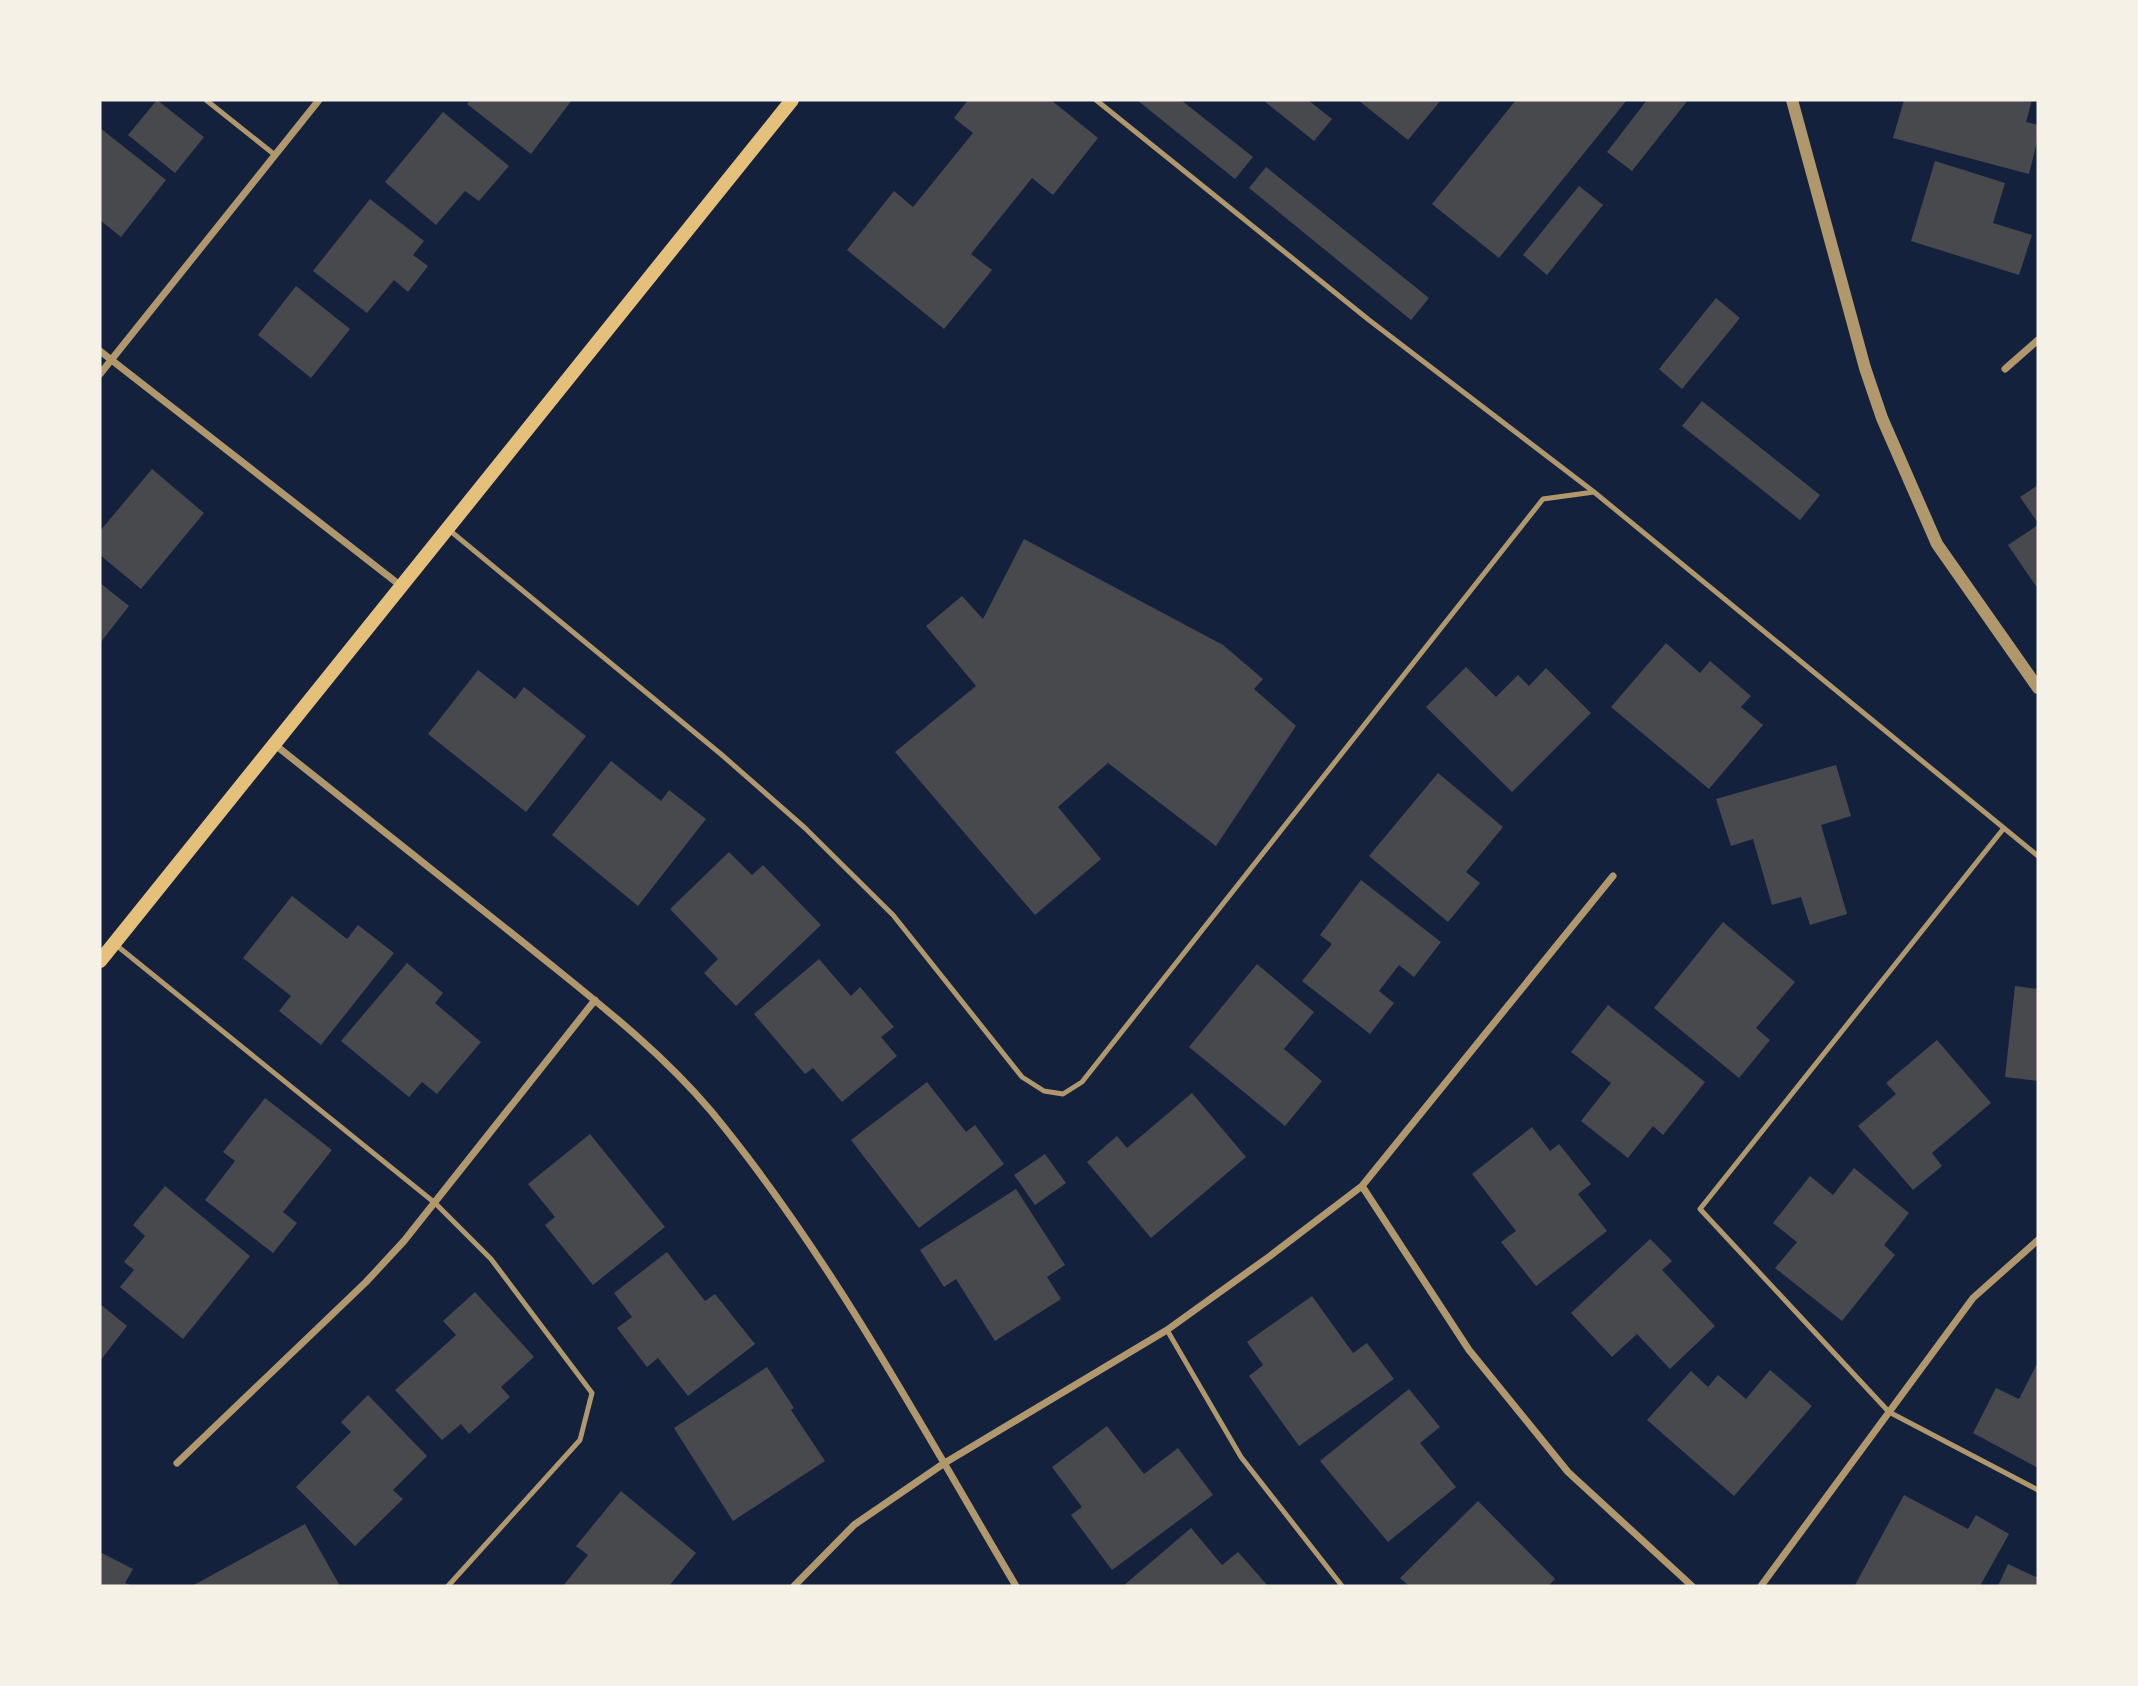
<svg xmlns="http://www.w3.org/2000/svg" width="2138" height="1686" font-family="Barlow,sans-serif">
<style>
.building{fill:#48494c}
.lines{fill:none;stroke-linecap:round;stroke-linejoin:round}
.service{stroke:#b1986c;stroke-width:5}
.minor{stroke:#b1986c;stroke-width:7}
.tertiary{stroke:#b1986c;stroke-width:12}
.secondary{stroke:#e5c07b;stroke-width:14}
</style>
<rect width="100%" height="100%" fill="#14213d"/>
<path class="building" d="M157,100L204,137L175,173L128,135Z
M470,100H572L531,154L467,104Z
M968,100H1051L1098,138L1053,195L1032,178L971,254L992,270L944,329L847,250L894,191L913,207L973,133L954,118Z
M1137,100H1181L1253,157L1235,179Z
M1263,100H1308L1332,119L1314,141Z
M1358,100H1441L1408,140Z
M1516,100H1627L1499,258L1432,204Z
M1647,100H1688L1632,171L1607,152Z
M1904,100H2032L2026,122L2038,125V138L2029,174L1893,138Z
M443,112L509,166L479,201L465,191L436,225L385,182Z
M100,128L166,180L121,237L100,220Z
M1935,161L2005,183L1993,223L2032,235L2019,275L1911,241Z
M1266,167L1429,298L1411,320L1249,188Z
M1579,186L1603,205L1547,275L1523,255Z
M370,199L424,241L413,255L428,266L408,292L394,280L367,313L313,271Z
M296,286L350,329L311,378L258,335Z
M1716,298L1740,318L1682,389L1659,369Z
M1702,401L1820,495L1800,520L1682,426Z
M152,469L204,513L141,589L100,555V531Z
M2038,485V523L2020,497Z
M2038,525V589L2008,545Z
M1024,539L1223,645L1263,679L1254,689L1296,726L1216,846L1108,763L1058,807L1101,859L1035,915L895,752L976,686L926,626L962,596L983,619Z
M100,583L129,606L100,643Z
M1666,643L1700,673L1710,661L1751,696L1741,707L1763,725L1709,789L1611,707Z
M1466,667L1496,697L1518,675L1529,686L1546,668L1591,713L1512,792L1426,707Z
M478,670L515,699L524,687L586,736L526,812L428,734Z
M611,761L661,801L669,790L706,819L638,906L552,835Z
M1836,765L1851,816L1821,825L1847,914L1810,925L1801,897L1772,905L1753,839L1731,846L1716,799Z
M1438,773L1503,827L1466,872L1480,883L1448,922L1369,856Z
M729,852L752,875L763,865L821,925L736,1006L704,973L718,959L670,909Z
M1361,880L1441,942L1414,977L1399,965L1379,991L1394,1003L1370,1034L1302,981L1332,944L1320,935Z
M292,896L347,939L358,925L394,953L321,1045L279,1011L291,996L243,958Z
M1723,922L1795,982L1756,1028L1770,1040L1739,1078L1654,1008Z
M819,959L851,996L860,987L894,1027L881,1037L897,1056L842,1102L813,1068L805,1074L754,1014Z
M407,963L443,993L435,1003L481,1042L437,1094L422,1082L409,1097L341,1041Z
M1257,964L1314,1012L1284,1049L1322,1081L1285,1126L1189,1047Z
M2015,986L2038,989V1081L2005,1077Z
M1608,1005L1705,1082L1663,1135L1653,1126L1628,1158L1581,1121L1611,1083L1571,1052Z
M1937,1040L1991,1103L1932,1153L1942,1166L1913,1190L1858,1126L1896,1094L1886,1083Z
M927,1082L966,1132L975,1125L1004,1164L919,1228L851,1140Z
M1192,1093L1246,1157L1151,1238L1087,1162L1117,1136L1127,1148Z
M265,1098L332,1150L283,1212L297,1223L273,1253L205,1200L235,1161L223,1152Z
M1532,1127L1550,1151L1559,1144L1591,1184L1578,1194L1607,1231L1536,1286L1501,1242L1516,1231L1472,1174Z
M590,1134L665,1227L593,1285L545,1225L555,1217L528,1184Z
M1045,1154L1066,1183L1035,1205L1014,1175Z
M1854,1168L1909,1213L1884,1245L1895,1255L1842,1321L1775,1268L1797,1242L1773,1223L1810,1176L1833,1195Z
M165,1186L250,1256L183,1339L120,1287L134,1270L124,1262L145,1236L133,1225Z
M1016,1189L1065,1265L1047,1277L1061,1299L995,1341L956,1279L944,1287L920,1250Z
M1650,1239L1672,1261L1662,1270L1715,1326L1670,1369L1637,1334L1612,1357L1571,1313Z
M667,1252L705,1301L715,1294L755,1344L688,1396L658,1358L647,1367L617,1328L632,1317L614,1293Z
M475,1292L534,1357L501,1387L510,1397L469,1434L461,1424L442,1440L395,1390L456,1335L443,1321Z
M1312,1296L1353,1353L1367,1343L1394,1379L1299,1446L1249,1376L1263,1365L1247,1342Z
M100,1304L127,1326L100,1361Z
M2038,1362V1468L1973,1433L1996,1388L2019,1399Z
M767,1367L794,1408L791,1410L825,1461L733,1521L674,1428Z
M1770,1370L1812,1406L1734,1496L1647,1420L1691,1371L1708,1387L1718,1375L1746,1399Z
M1409,1389L1440,1427L1420,1443L1456,1487L1388,1542L1320,1461Z
M368,1395L427,1456L393,1490L403,1499L355,1546L296,1487L351,1432L341,1422Z
M1107,1426L1144,1474L1178,1448L1213,1495L1112,1570L1071,1515L1082,1507L1052,1467Z
M621,1491L696,1553L669,1586H563L588,1555L576,1546Z
M1904,1495L1968,1529L1976,1515L2009,1534L1980,1586L1855,1585Z
M1478,1501L1555,1579L1548,1586H1409L1400,1578Z
M305,1524L340,1586H192Z
M1191,1528L1222,1565L1238,1552L1268,1586H1123Z
M100,1552L133,1569L125,1583L133,1586H100Z
M2008,1564L2038,1578V1586H1998Z"/>
<g class="lines">
<path class="service" d="M206,100L275,155
M1096,100L1369,320L1594,492
M448,529L722,755L805,828L893,915L1022,1077L1044,1091L1063,1094L1082,1082L1543,499L1594,492L2038,856
M2004,828L1700,1209L1889,1412L2038,1490
M116,945L435,1203L491,1259L592,1393L580,1440L448,1586
M1167,1330L1241,1457L1342,1586"/>
<path class="minor" d="M100,351L401,586
M2005,369L2038,340
M100,374L319,100
M274,744C357,810 441,877 524,943C589,996 657,1047 711,1111C830,1255 921,1426 1016,1586
M1362,1186L1469,1350L1568,1472L1692,1586
M177,1463L366,1282L404,1241L595,1000
M794,1586L854,1525L943,1464L1167,1330L1270,1256L1362,1186L1613,876
M1761,1586L1973,1298L2038,1240"/>
<path class="tertiary" d="M1792,100L1865,368L1882,418L1937,544L2038,688"/>
<path class="secondary" d="M100,961L792,100"/>
</g>
<rect width="2138" height="1686" fill="none" stroke="#f6f1e7" stroke-width="203"/>
</svg>
